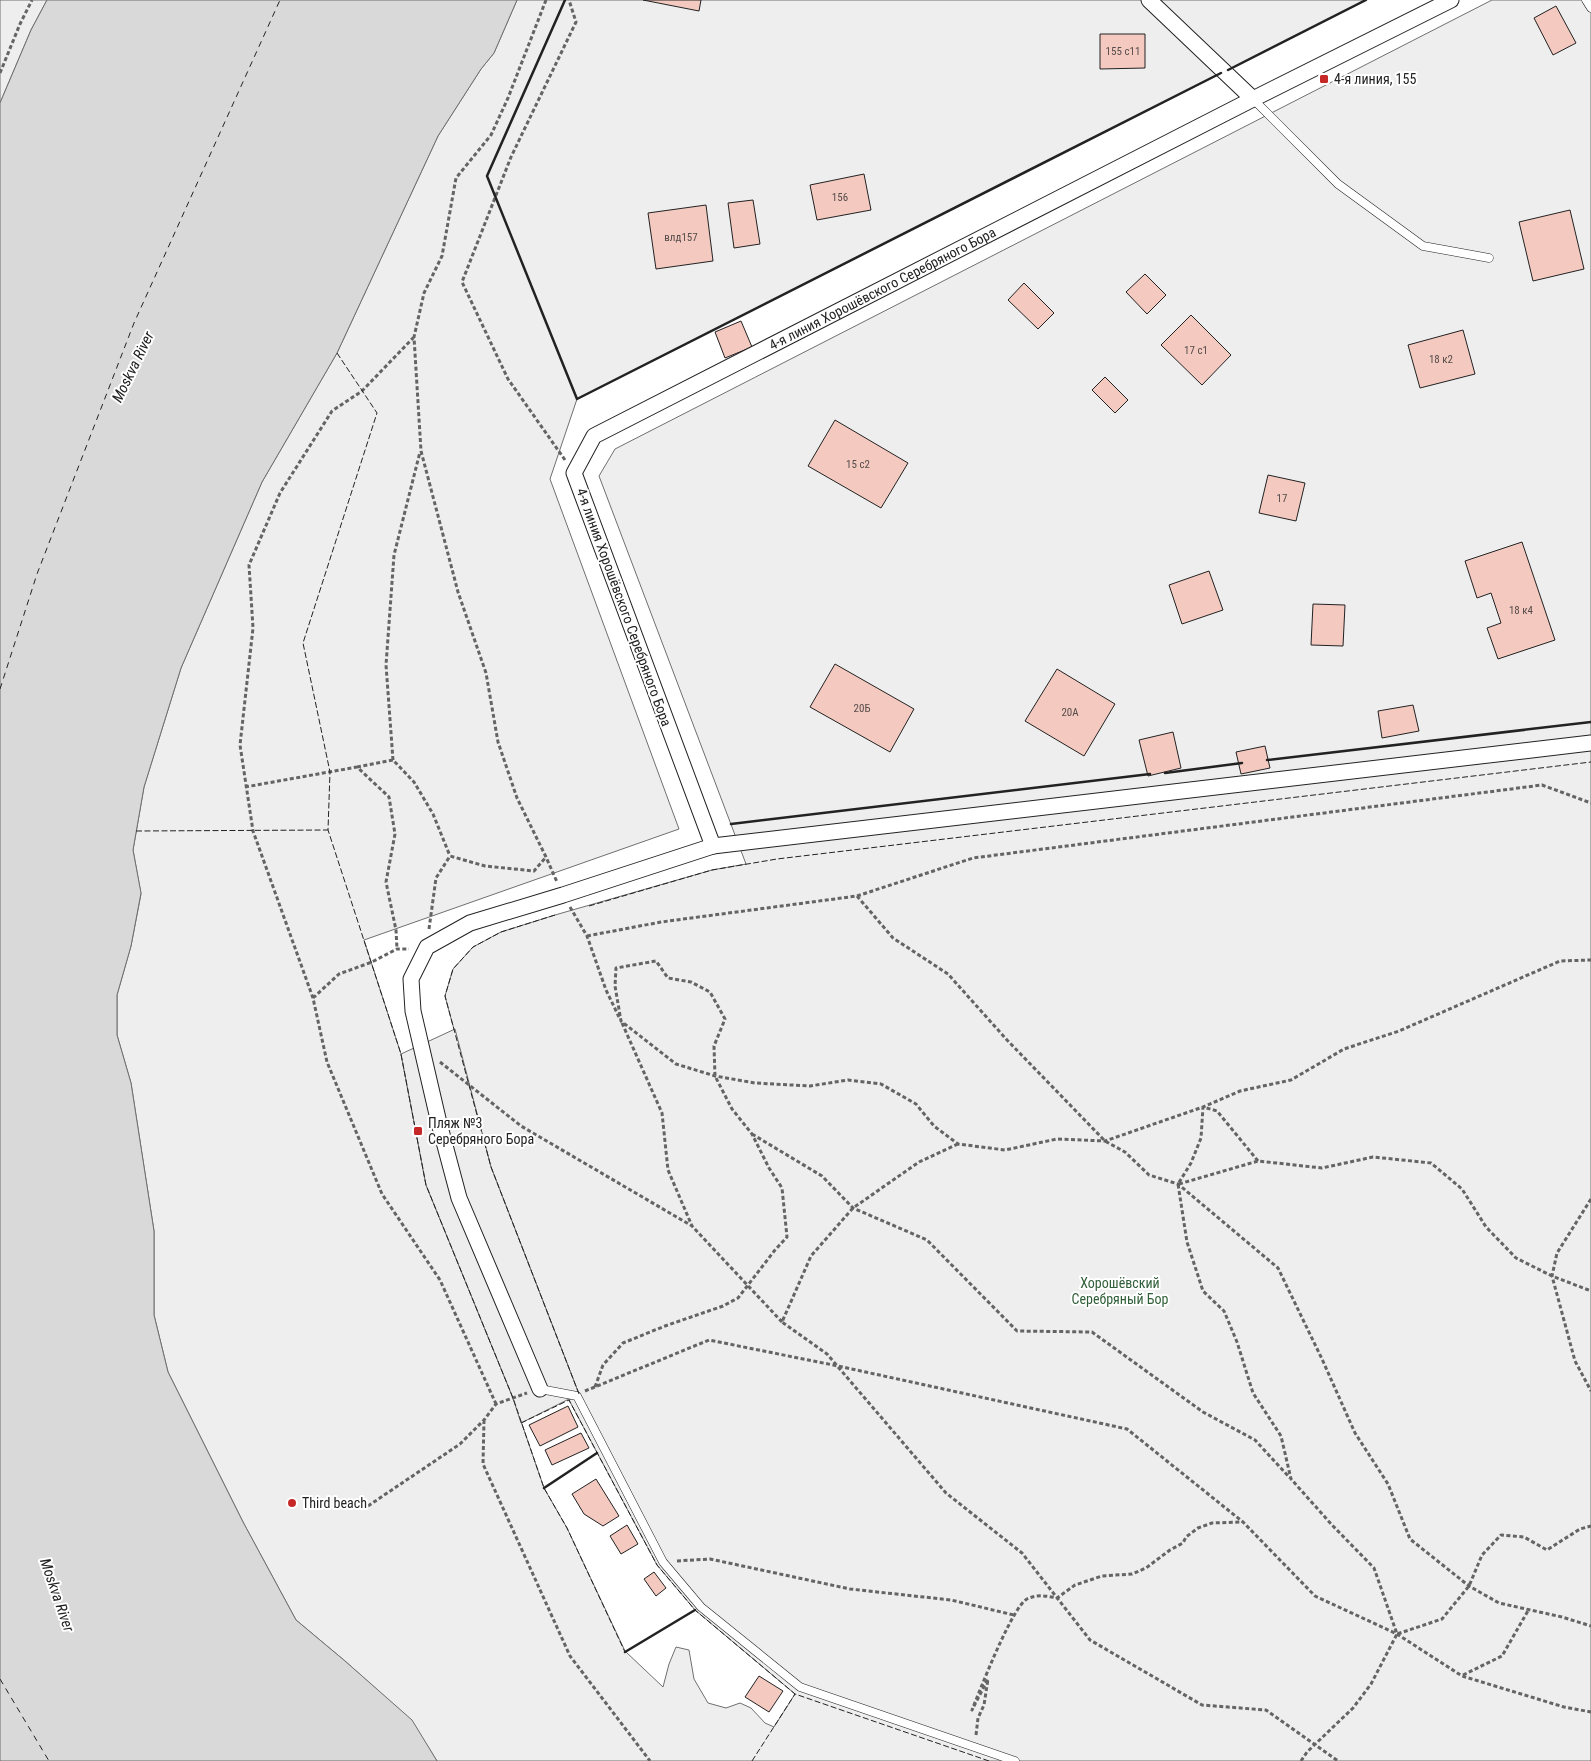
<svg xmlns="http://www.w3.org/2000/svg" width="1591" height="1761" font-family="'Roboto Condensed',sans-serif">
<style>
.green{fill:#eee;stroke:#6f6f6f}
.parking{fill:#ededed;stroke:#6f6f6f}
.water{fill:#d9d9d9;stroke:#6f6f6f}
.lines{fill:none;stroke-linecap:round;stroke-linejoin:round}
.ferry{stroke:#222;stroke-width:1;stroke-dasharray:6 5;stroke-linecap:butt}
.building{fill:#f3c9c0;stroke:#222}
.service-casing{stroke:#222;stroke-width:9}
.minor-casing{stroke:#222;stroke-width:17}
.path{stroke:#646464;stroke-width:3;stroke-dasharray:4 2.5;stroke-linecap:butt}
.service{stroke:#fff;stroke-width:8}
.minor{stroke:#fff;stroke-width:15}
.fence{stroke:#222;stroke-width:1;stroke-dasharray:6 2.5;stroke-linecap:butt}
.wall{stroke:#222;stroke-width:2.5}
.poi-dot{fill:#c62828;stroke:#fff;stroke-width:2}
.labels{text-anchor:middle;stroke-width:4;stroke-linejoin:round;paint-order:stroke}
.number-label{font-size:11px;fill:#564c4a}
.poi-label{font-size:14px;fill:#222;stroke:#fff;text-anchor:start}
.street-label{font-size:14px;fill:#222;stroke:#fff}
.park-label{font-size:14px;fill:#2f5e38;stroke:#fff}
.water-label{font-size:15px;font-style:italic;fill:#222;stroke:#fff}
</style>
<rect width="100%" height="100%" fill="#fff"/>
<path class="green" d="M0,0H47L31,30L0,103Z
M517,0H1366L577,399L550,479L679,829L364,940L401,1054L426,1185L513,1398L544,1488L567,1528L625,1651L663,1687L669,1664L676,1647L689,1650L694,1679L708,1703L726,1708L740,1703L751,1708L765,1723L774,1727L795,1694L695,1610L657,1565L569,1400L579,1394L491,1167L445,996L453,969L473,947L501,932L555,915L712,870L746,864L599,476L615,449L1492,0H1591V1761H437L411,1720L345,1661L296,1620L243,1522L168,1372L154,1315V1231L131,1083L117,1035V995L131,946L141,894L133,850L144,787L181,668L262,482L337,353L438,136L481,69L494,53Z"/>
<path class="parking" d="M455,1029L491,1167L579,1394L521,1423L513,1398L426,1185L401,1054Z"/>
<path class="water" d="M47,0H517L494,53L481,69L438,136L337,353L262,482L181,668L144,787L133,850L141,893L131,946L117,995V1035L131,1083L154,1231V1315L168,1372L243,1522L296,1620L345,1661L412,1720L437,1761H0V103L31,30Z"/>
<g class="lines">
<path class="ferry" d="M0,689L37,574L134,323L280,0
M0,1679L49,1761"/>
</g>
<path class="building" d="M643,0H701L699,11Z
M1556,6L1576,43L1553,55L1534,18Z
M1100,34H1145V68L1100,69Z
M864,174L871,210L817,220L810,185Z
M753,200L760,244L734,248L728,203Z
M706,205L713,261L656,269L648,213Z
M1570,210L1584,269L1533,281L1519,222Z
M1145,274L1166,295L1147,314L1126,292Z
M1024,283L1054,313L1038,329L1008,300Z
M1191,315L1231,355L1202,385L1161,345Z
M741,321L752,347L725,358L715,332Z
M1463,330L1475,374L1420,388L1408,345Z
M1105,377L1128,400L1115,413L1092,390Z
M835,420L908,463L881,508L808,466Z
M1268,475L1305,483L1296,521L1259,513Z
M1522,542L1555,640L1498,659L1487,628L1501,623L1491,593L1477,598L1465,561Z
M1209,571L1223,610L1182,624L1169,585Z
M1313,604L1345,605L1343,646L1311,645Z
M835,664L914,709L890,752L810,707Z
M1057,669L1115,704L1084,756L1025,721Z
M1413,705L1419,731L1382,738L1378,711Z
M1173,732L1181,768L1148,776L1139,740Z
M1265,746L1270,768L1241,774L1236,752Z
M568,1406L578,1427L540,1446L529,1425Z
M581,1433L589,1448L552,1465L545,1450Z
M596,1479L619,1516L603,1526L584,1514L572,1494Z
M627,1525L638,1544L621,1554L610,1536Z
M654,1572L666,1588L656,1596L644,1579Z
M759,1676L783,1691L769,1712L745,1697Z"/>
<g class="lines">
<g class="service-casing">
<path id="service" d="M1586,0L1591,8
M1253,99L1338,184L1423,246L1489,258
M540,1389L577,1396L663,1562L701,1607L800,1687L1015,1761"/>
</g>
<g class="minor-casing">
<g id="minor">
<path d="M1149,0L1253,99"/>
<path d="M713,846L1591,743"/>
<path id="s1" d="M540,1389L459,1198L439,1123L413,1011L411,979L427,947L470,923L563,895L713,846L574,473L594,436L1253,99L1451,0"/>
</g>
</g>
<path class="path" d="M546,0L508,98L491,135L456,178L442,256L424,293L414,337L421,451L458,592L486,673L498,742L517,798L546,857L557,882
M0,73L20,24L32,0
M414,337L362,391L332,411L280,493L249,565L253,628L240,745L253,831L313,998L327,1062L382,1194L440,1280L496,1404
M565,460L508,379L462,282L511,157L576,22L569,0
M393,760L386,665L394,555L420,452
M357,767L393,760L414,782L433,814L450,856
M245,787L357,767L389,797L395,834L386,882L396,930L397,949
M857,896L973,858L1542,785L1591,803
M570,907L587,936L606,990L619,1017
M429,929L436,878L450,856L485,866L534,871L546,857
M587,936L661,922L857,896L893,938L948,974L1007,1040L1105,1141L1125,1152L1149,1175L1178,1184L1278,1268L1322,1359L1355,1433L1388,1484L1410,1539L1469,1586L1499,1603L1562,1617L1591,1626
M313,998L339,974L372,962L397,949H409
M622,1023L662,1113L668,1170L692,1226
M440,1062L521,1126L692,1226L782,1322
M752,1134L822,1176L853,1208L927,1240L1017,1331L1092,1332L1203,1412L1255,1440L1290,1478
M958,1144L919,1162L853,1208L811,1256L782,1322L827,1354L946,1493L1022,1553L1090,1640L1202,1705L1266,1710L1338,1761
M1258,1161L1217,1111L1203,1107L1201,1138L1191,1163L1178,1184L1187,1242L1203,1291L1224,1311L1237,1342L1253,1393L1281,1436L1291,1479L1332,1525L1374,1568L1397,1634L1442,1619L1469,1586L1482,1555L1501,1535L1524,1537L1547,1550L1580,1529L1591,1526
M1179,1184L1258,1161L1322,1168L1373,1157L1431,1163L1462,1189L1486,1227L1516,1258L1552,1276L1591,1291
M1591,1199L1557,1253L1552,1276L1575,1361L1591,1391
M595,1387L603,1365L623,1343L665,1326L723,1306L738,1298L775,1250L787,1237L782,1188L769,1168L752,1134L732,1109L715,1076L714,1046L725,1019L710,992L691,982L668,978L656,961L616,968L615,986L621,1021L676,1064L715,1076L755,1083L810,1086L848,1080L881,1084L916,1104L934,1126L958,1144L1005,1150L1057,1139L1105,1141L1203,1107L1240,1091L1291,1080L1344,1049L1399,1031L1560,961L1591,960
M585,1391L709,1340L838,1366L1127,1429L1243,1522L1315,1596L1397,1634L1462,1676L1564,1707L1591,1712
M484,1420L483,1464L570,1656L650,1761
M368,1506L460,1444L484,1420L496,1404L527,1393
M677,1561L710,1559L850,1589L951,1600L1014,1615
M1463,1675L1502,1656L1529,1609
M976,1735L978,1718L984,1705L988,1679L972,1710C980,1690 1012,1607 1027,1599C1037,1594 1047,1596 1057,1598L1075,1585L1102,1576L1132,1574L1146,1568L1170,1550L1183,1543L1186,1537L1198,1528L1212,1523L1242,1522
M1301,1761L1307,1752L1353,1708L1371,1684L1397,1634"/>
<use href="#service" class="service"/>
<use href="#minor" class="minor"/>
<path class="fence" d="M337,353L377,413L303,643L330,772L328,830L401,1054L426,1185L513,1398L544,1488L567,1528L625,1652
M136,831L328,830
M589,906L712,870L777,859L1591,762
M555,915L501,932L473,947L453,969L445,996L491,1167L579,1394
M521,1423L569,1400L657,1565L695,1610L795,1694L989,1761
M752,1761L795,1694"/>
<path class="wall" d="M565,0L487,176L577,399L1221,73
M1228,70L1366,0
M1267,760L1591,722
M1165,773L1242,763
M731,824L1150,774
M544,1488L597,1453
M625,1652L695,1610"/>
</g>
<g class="poi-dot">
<rect x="1319" y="74" width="10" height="10" rx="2.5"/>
<rect x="413" y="1126" width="10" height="10" rx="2.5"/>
<circle cx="292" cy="1503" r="5"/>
</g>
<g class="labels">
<g class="number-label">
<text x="1123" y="55">155 с11</text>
<text x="840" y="201">156</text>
<text x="681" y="241">влд157</text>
<text x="1196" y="354">17 с1</text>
<text x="1441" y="363">18 к2</text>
<text x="858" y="468">15 с2</text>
<text x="1282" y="502">17</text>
<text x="1521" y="614">18 к4</text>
<text x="862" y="712">20Б</text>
<text x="1070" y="716">20А</text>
</g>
<g class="poi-label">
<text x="1334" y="84">4-я линия, 155</text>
<text x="428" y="1128">Пляж №3<tspan x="428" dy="16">Cеребряного Бора</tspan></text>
<text x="302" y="1508">Third beach</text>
</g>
<g class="street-label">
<text dy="5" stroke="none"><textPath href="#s1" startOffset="1536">4-я линия Хорошёвского Серебряного Бора</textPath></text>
<text transform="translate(624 607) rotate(70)" y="5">4-я линия Хорошёвского Серебряного Бора</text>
</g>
<g class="park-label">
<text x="1120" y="1288">Хорошёвский<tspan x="1120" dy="16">Серебряный Бор</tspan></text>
</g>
<g class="water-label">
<text transform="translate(133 367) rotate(-64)" y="5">Moskva River</text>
<text transform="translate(57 1595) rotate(71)" y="5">Moskva River</text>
</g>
</g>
</svg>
